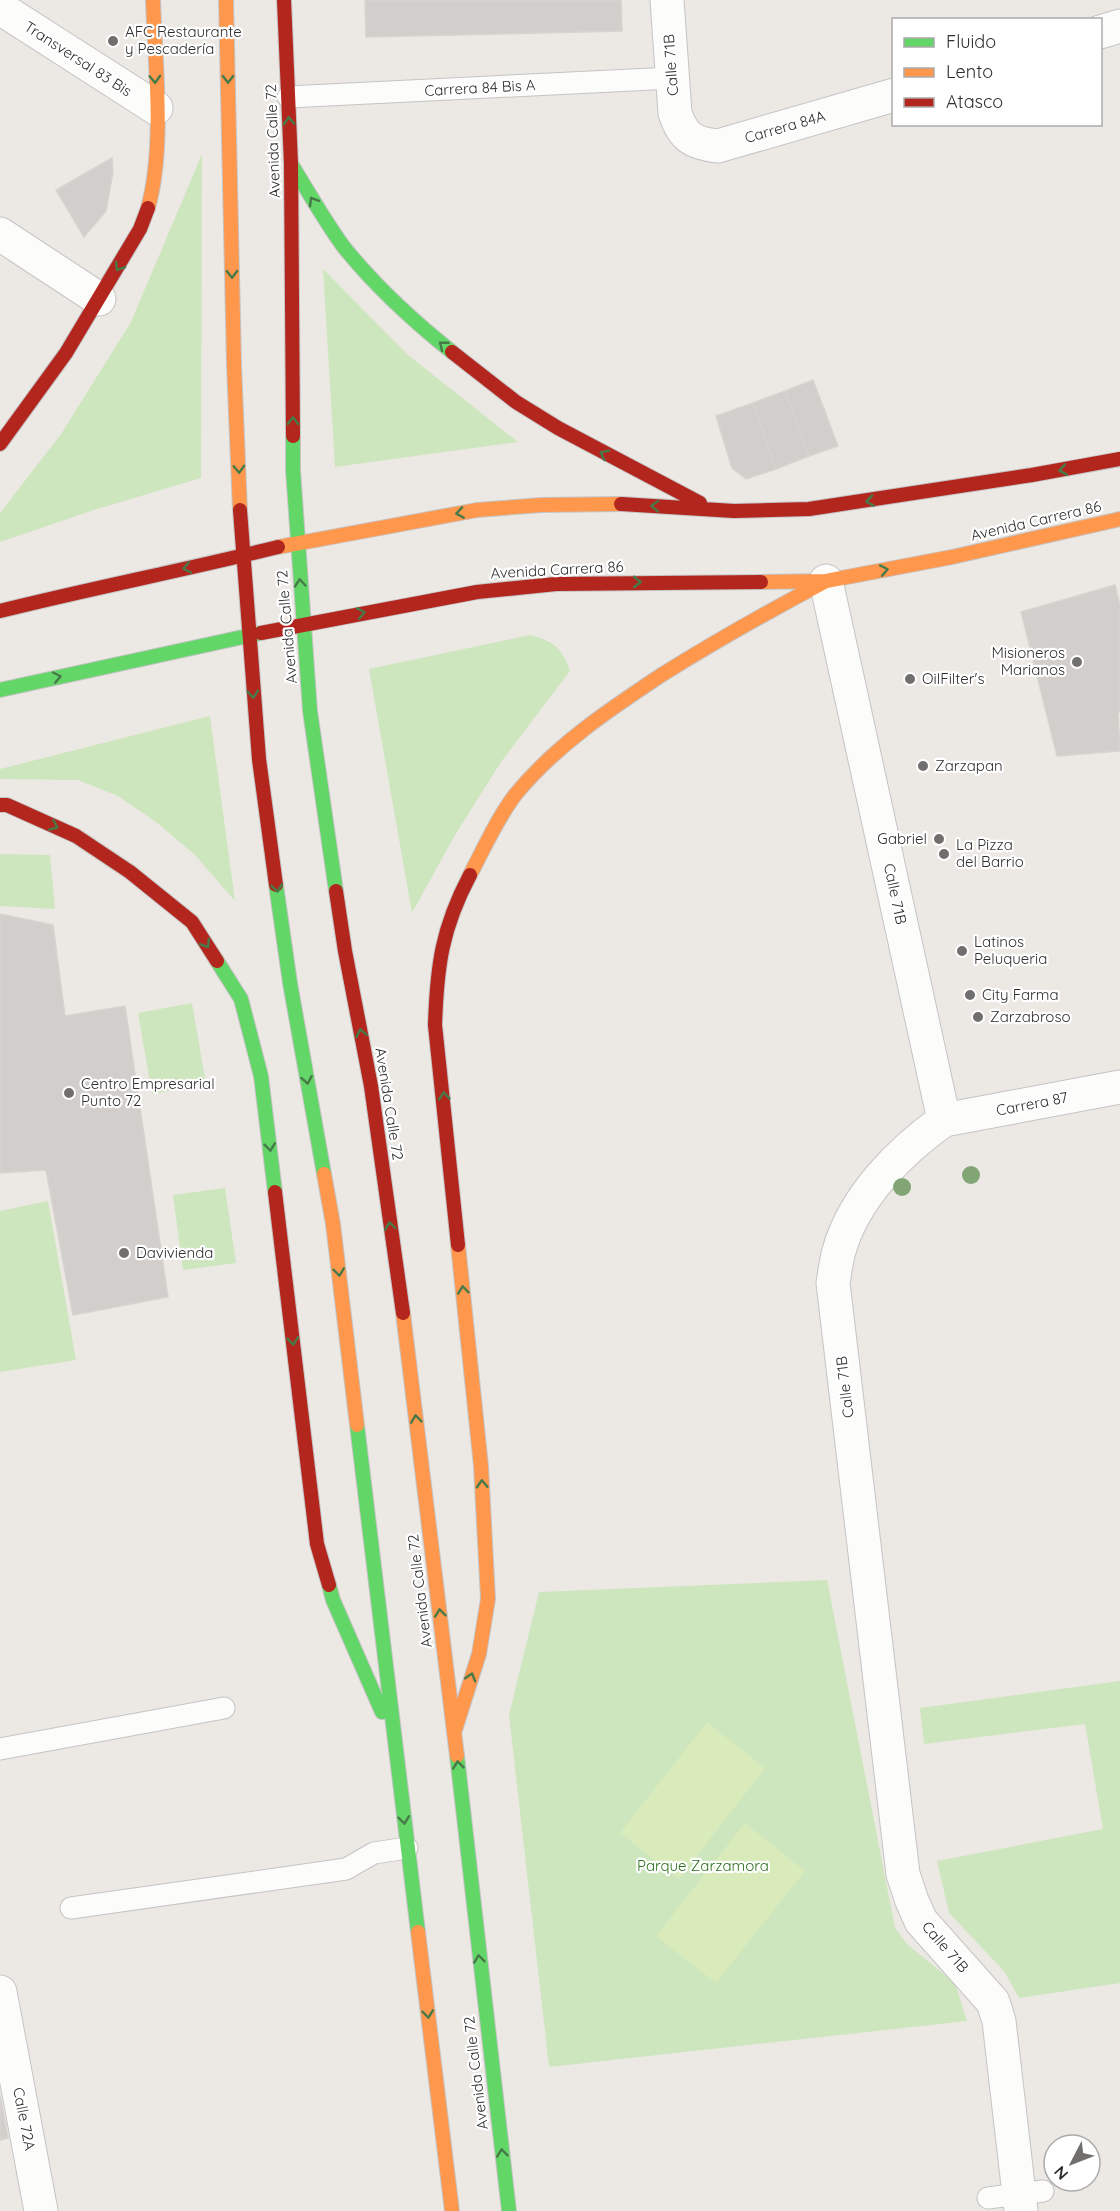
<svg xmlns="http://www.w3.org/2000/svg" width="1120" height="2211" font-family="Quicksand,sans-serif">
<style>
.green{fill:#cee6be}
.pitch{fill:#d9eabb}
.building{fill:#d1cecb;stroke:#d7d4d0;stroke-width:1.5}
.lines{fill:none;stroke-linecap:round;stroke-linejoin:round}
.lane-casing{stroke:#c5c4c5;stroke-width:23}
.street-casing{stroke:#c5c4c5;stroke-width:35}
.fast-casing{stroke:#c5c4c5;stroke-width:16}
.slow-casing{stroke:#c5c4c5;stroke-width:16}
.jam-casing{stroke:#c5c4c5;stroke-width:16}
.lane{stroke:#fcfcfb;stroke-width:21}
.street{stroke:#fcfcfb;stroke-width:33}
.fast{stroke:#63d668;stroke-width:14}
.slow{stroke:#ff974d;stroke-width:14}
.jam{stroke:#b3261e;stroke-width:14}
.tree{fill:#82a575}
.oneway{stroke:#467a48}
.poi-dot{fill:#706f6e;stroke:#fff;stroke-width:2}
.labels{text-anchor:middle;stroke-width:4.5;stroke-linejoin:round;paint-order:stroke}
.poi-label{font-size:15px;fill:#2e2e2e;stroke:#fff;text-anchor:start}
.street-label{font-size:15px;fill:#2e2e2e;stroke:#fff}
.park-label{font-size:15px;fill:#2c6e1b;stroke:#fff}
</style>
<rect width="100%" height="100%" fill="#ece8e4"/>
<path class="green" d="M202,154L201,478L94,510L0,542V513L61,434L131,322Z
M323,269L408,355L518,442L335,467Z
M530,635C554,641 562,648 570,671L501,762L455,835L412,913L369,669Z
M210,716L235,901L194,854L156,822L118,796L78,780L0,779V769Z
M0,854L50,855L55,909L0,906Z
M192,1003L206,1084L152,1094L138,1013Z
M225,1188L236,1263L183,1270L173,1195Z
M48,1201L76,1360L0,1372V1211Z
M827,1580L895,1928L908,1945L955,1983L967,2021L549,2067L509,1715L539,1592Z
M1120,1681V1983L1019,1998L1004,1971L949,1913L937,1861L1103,1829L1085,1724L924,1744L920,1708Z"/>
<path class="pitch" d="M707,1722L765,1768L679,1879L620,1833Z
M745,1823L805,1871L716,1983L656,1936Z"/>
<path class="building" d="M365,0H621L622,31L366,37Z
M112,158L113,172L106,211L84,237L56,190Z
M813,380L838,446L809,456L785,391Z
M785,391L809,456L776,469L753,403Z
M753,403L776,469L746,479L732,468L716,416Z
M1115,585L1120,606V712L1118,713L1120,751L1057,756L1021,612Z
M0,914L53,925L65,1016L125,1006L168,1297L73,1315L46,1170L0,1173Z
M0,2096L8,2138L0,2140Z"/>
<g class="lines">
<g class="lane-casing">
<path id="lane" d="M288,97L672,78
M0,1749L224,1708
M71,1908L346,1869L374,1853L407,1848
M988,2198L1043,2191"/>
</g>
<g class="street-casing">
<path id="street" d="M667,0L675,113C683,137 692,143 718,146L894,95
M0,8L156,108
M1100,32L1120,26
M0,234L99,299
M826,581L944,1120
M0,1992L41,2211
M1021,2211L999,2021L993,2002L921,1921L912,1901L903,1874L833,1283C835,1272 836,1261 839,1251C854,1197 900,1151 944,1120L1120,1087"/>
</g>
<g class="fast-casing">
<path id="fast" d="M291,164C308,191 324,220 343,246C375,286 412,320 452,352
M293,436V470L310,711L336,891
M0,690L261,633
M276,885L290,983L324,1174
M217,961L241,999L261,1076L275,1192
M357,1425L418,1932
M329,1585L333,1600L382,1712
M457,1756L509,2211"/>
</g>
<g class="slow-casing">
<path id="slow" d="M226,0L234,365L240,510
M148,208C165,147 155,64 153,0
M278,547L477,510L541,505L621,504
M761,582L826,581L952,557L1120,519
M470,875C484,848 497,819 515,795C556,745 610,709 663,674C716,641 771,610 826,581
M324,1174L333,1224L357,1425
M403,1313L457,1756
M454,1733L479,1654L488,1599L481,1466L458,1245
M418,1932L452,2211"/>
</g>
<g class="jam-casing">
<path id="jam" d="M284,0L291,164L293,436
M452,352L516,402L558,428L700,503
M0,444L66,353L140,229L148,208
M621,504L734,511L809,509L1032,475L1120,459
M240,510L259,759L276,885
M0,611C92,588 185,570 278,547
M261,633L477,592L556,584L761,582
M0,805H7L76,836L130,872L192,922L217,961
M336,891L345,951L371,1086L403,1313
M275,1192L317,1544L329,1585
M458,1245L435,1025C437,965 442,928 470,875"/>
</g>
<use href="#lane" class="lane"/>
<use href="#street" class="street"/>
<use href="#fast" class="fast"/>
<use href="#slow" class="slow"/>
<use href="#jam" class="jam"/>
</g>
<g class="tree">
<circle cx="971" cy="1175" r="9"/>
<circle cx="902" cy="1187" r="9"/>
</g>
<defs><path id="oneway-chevron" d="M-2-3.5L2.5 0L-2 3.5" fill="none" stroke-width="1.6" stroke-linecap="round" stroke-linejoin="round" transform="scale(1.5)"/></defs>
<g class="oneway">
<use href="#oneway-chevron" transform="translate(155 79) rotate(88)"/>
<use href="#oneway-chevron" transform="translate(228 79) rotate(89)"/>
<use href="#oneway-chevron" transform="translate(289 121) rotate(-93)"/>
<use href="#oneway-chevron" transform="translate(313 201) rotate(-121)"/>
<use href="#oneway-chevron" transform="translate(119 267) rotate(121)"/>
<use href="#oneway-chevron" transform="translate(232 274) rotate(89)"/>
<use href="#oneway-chevron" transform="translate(443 345) rotate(-142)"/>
<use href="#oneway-chevron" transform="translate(293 421) rotate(-90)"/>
<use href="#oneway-chevron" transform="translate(604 454) rotate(-153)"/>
<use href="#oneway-chevron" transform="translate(239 469) rotate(88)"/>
<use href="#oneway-chevron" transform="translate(1063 470) rotate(170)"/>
<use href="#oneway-chevron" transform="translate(870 501) rotate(171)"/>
<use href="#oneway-chevron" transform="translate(655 506) rotate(-178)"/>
<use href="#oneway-chevron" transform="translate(460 513) rotate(171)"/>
<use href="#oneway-chevron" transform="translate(187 568) rotate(168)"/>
<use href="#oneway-chevron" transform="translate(884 570) rotate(-11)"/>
<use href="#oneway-chevron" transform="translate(637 582)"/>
<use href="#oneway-chevron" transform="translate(300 583) rotate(-95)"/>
<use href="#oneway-chevron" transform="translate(361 613) rotate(-11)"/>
<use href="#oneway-chevron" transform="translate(57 677) rotate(-12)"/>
<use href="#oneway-chevron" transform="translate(253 694) rotate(85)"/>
<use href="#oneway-chevron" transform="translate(54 826) rotate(24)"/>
<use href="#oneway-chevron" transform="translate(277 888) rotate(82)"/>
<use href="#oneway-chevron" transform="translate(206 944) rotate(58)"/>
<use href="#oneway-chevron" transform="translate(361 1033) rotate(-101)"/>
<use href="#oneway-chevron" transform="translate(307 1080) rotate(80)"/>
<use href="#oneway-chevron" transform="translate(444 1096) rotate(-96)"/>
<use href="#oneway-chevron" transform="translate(270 1147) rotate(83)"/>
<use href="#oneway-chevron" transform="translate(390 1226) rotate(-98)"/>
<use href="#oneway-chevron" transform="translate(339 1272) rotate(83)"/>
<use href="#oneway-chevron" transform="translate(463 1290) rotate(-96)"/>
<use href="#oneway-chevron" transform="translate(293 1341) rotate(83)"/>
<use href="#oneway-chevron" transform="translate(416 1419) rotate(-97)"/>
<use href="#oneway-chevron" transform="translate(482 1484) rotate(-93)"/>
<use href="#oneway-chevron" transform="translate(440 1613) rotate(-97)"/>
<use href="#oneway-chevron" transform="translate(471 1677) rotate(-73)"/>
<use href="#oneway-chevron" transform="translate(458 1765) rotate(-96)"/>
<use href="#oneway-chevron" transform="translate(404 1820) rotate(83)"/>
<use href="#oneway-chevron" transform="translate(479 1959) rotate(-96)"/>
<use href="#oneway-chevron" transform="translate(428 2014) rotate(83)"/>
<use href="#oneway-chevron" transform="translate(502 2153) rotate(-97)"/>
</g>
<g class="poi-dot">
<circle cx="113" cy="41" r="6"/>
<circle cx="1077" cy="662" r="6"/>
<circle cx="910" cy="679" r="6"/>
<circle cx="923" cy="766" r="6"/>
<circle cx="939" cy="839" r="6"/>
<circle cx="944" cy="854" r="6"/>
<circle cx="962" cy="951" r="6"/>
<circle cx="970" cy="995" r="6"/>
<circle cx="978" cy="1017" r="6"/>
<circle cx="69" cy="1093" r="6"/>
<circle cx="124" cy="1253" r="6"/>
</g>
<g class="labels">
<g class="poi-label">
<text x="125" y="37">AFC Restaurante<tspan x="125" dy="17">y Pescadería</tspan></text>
<text x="1065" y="658" text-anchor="end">Misioneros<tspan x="1065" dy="17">Marianos</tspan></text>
<text x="922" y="684">OilFilter's</text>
<text x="935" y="771">Zarzapan</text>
<text x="927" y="844" text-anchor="end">Gabriel</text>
<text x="956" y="850">La Pizza<tspan x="956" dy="17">del Barrio</tspan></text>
<text x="974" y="947">Latinos<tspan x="974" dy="17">Peluqueria</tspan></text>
<text x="982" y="1000">City Farma</text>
<text x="990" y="1022">Zarzabroso</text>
<text x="81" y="1089">Centro Empresarial<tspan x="81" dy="17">Punto 72</tspan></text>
<text x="136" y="1258">Davivienda</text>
</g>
<g class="street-label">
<text transform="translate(78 59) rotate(33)" y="5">Transversal 83 Bis</text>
<text transform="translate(671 65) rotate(-94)" y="5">Calle 71B</text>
<text transform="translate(480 88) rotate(-3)" y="5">Carrera 84 Bis A</text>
<text transform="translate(785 127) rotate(-16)" y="5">Carrera 84A</text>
<text transform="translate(273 141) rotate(-92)" y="5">Avenida Calle 72</text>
<text transform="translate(1036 521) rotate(-13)" y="5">Avenida Carrera 86</text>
<text transform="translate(557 570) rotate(-3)" y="5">Avenida Carrera 86</text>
<text transform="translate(287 627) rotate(-95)" y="5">Avenida Calle 72</text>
<text transform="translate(895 894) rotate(78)" y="5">Calle 71B</text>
<text transform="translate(389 1104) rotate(81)" y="5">Avenida Calle 72</text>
<text transform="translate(1032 1104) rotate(-11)" y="5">Carrera 87</text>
<text transform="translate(845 1387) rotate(-97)" y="5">Calle 71B</text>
<text transform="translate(420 1591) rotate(-97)" y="5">Avenida Calle 72</text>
<text transform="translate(945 1947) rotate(49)" y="5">Calle 71B</text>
<text transform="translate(476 2073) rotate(-97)" y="5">Avenida Calle 72</text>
<text transform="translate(24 2119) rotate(79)" y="5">Calle 72A</text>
</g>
<g class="park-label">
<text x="703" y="1871">Parque Zarzamora</text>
</g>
</g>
<rect x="892" y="18" width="210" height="108" fill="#ffffff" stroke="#ababab" stroke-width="1.5"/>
<rect x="904" y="38" width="30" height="9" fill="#63d668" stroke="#ababab" stroke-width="1.5"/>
<text x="946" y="48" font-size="18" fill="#2e2e2e">Fluido</text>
<rect x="904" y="68" width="30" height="9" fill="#ff974d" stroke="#ababab" stroke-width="1.5"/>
<text x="946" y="78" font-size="18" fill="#2e2e2e">Lento</text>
<rect x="904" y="98" width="30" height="9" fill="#b3261e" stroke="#ababab" stroke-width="1.5"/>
<text x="946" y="108" font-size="18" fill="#2e2e2e">Atasco</text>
<g transform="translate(1072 2163) rotate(228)"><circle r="28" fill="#ffffff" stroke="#ababab" stroke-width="1.5"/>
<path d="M0-4.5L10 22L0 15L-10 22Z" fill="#706f6e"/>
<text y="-9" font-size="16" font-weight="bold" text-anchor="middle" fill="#2e2e2e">N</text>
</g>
</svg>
